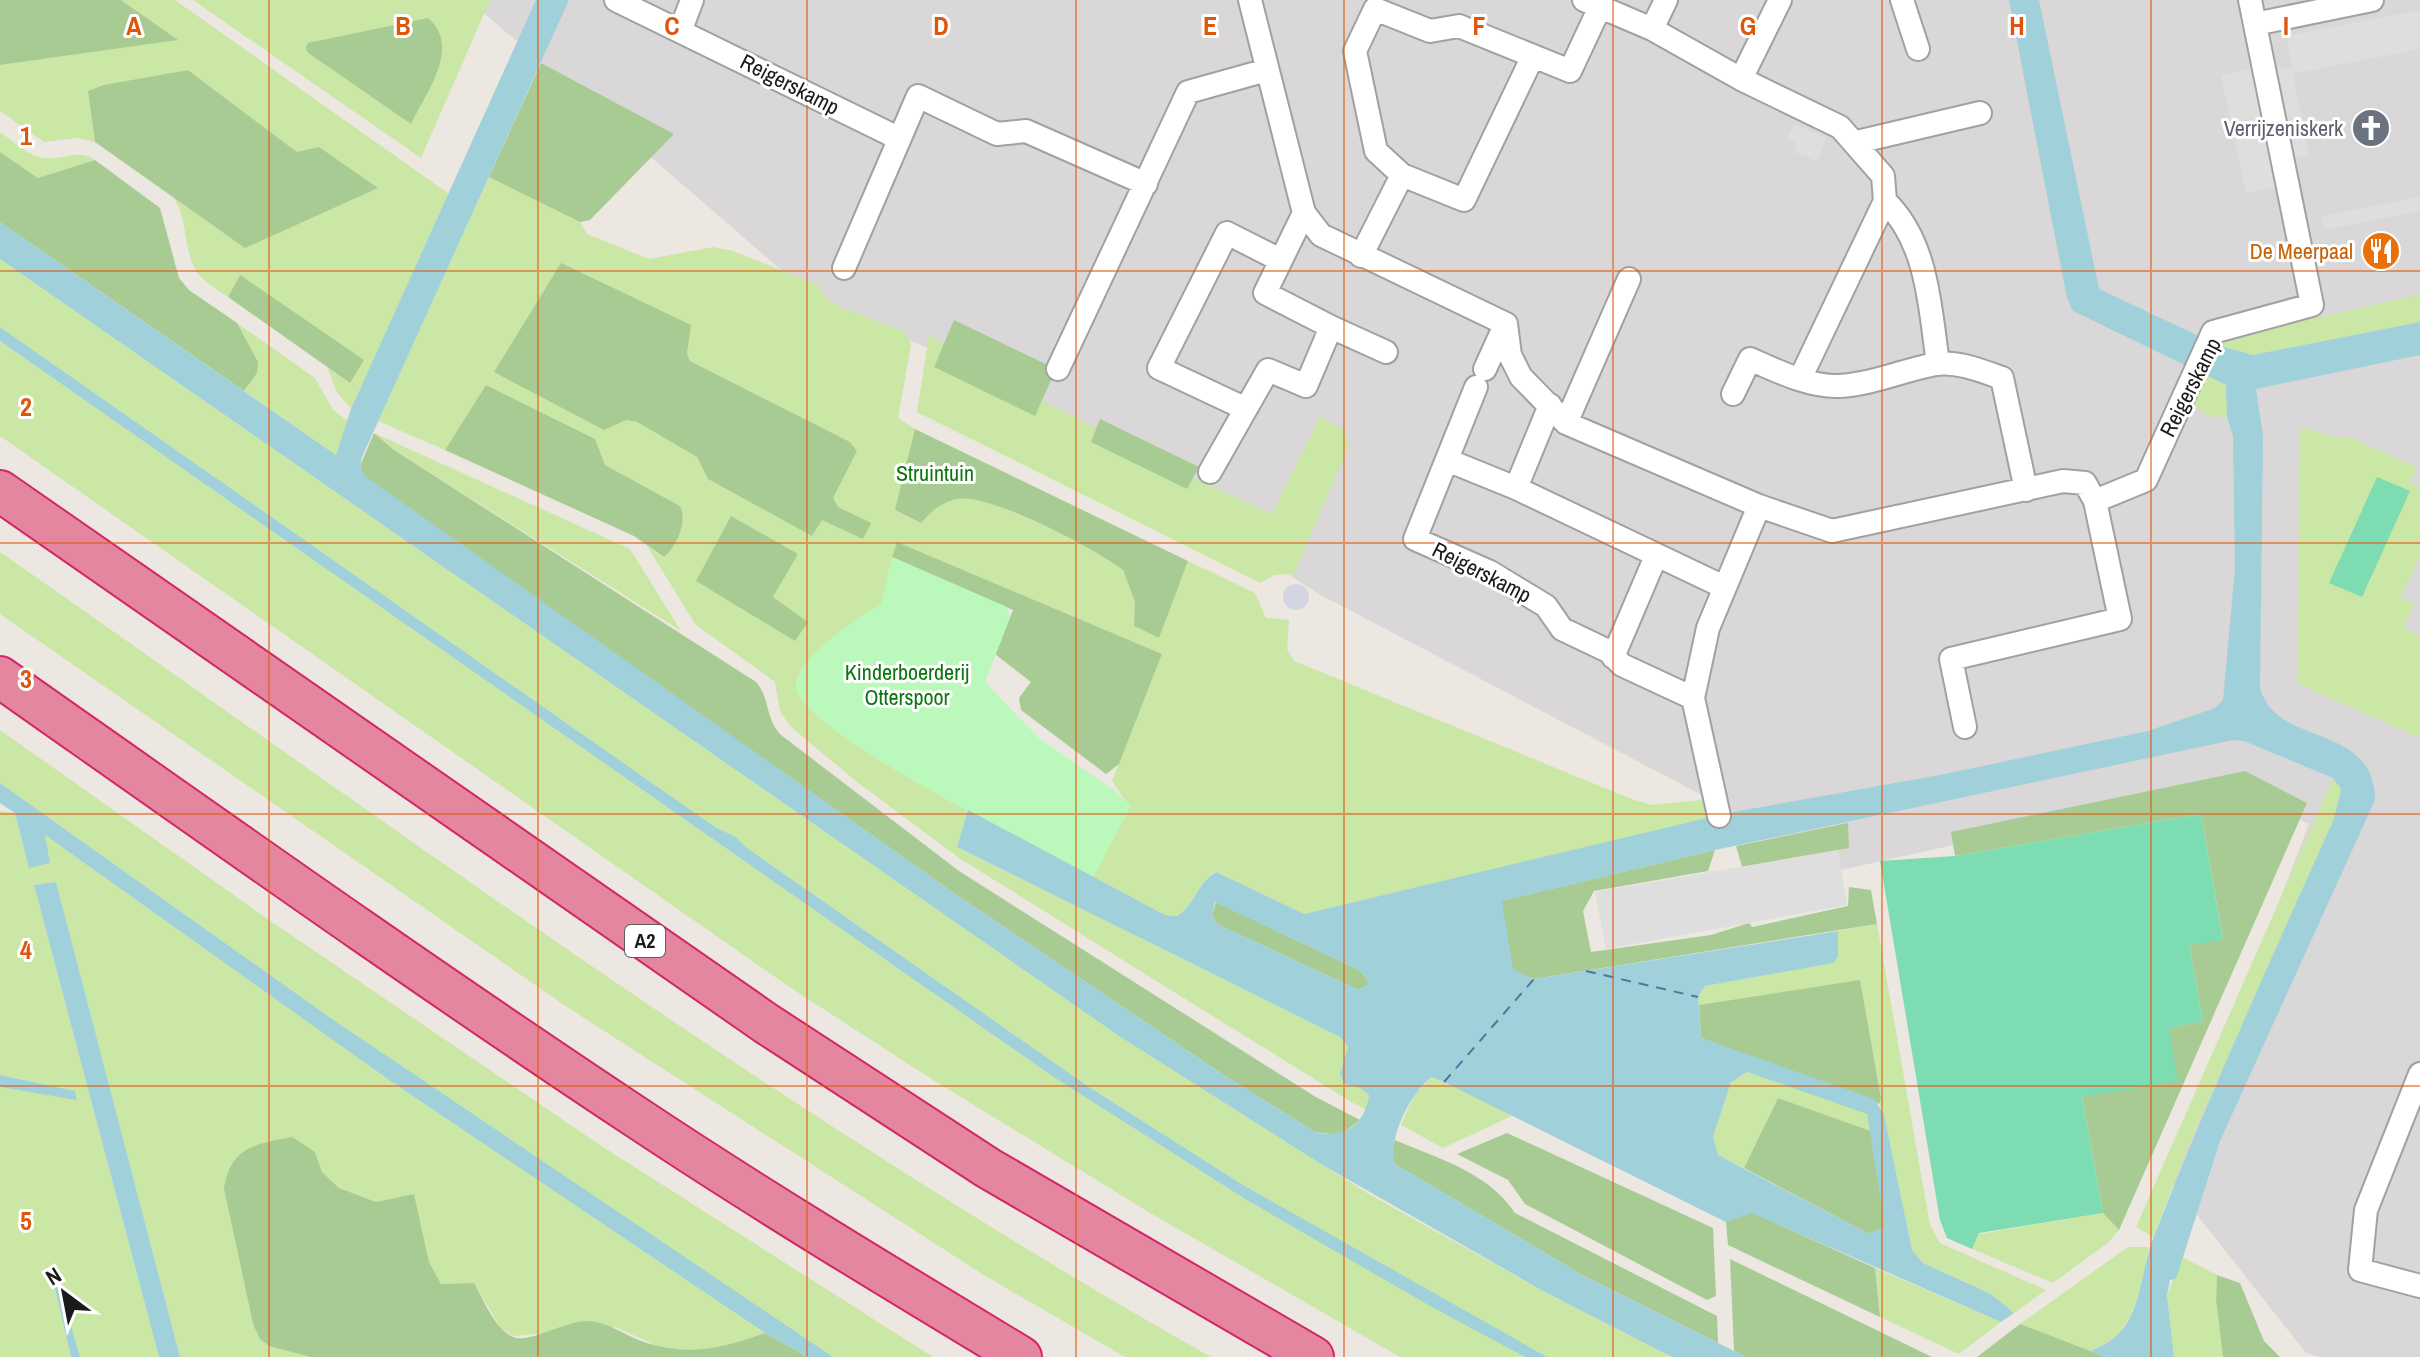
<svg xmlns="http://www.w3.org/2000/svg" width="2420" height="1357" font-family="'Archivo Narrow',sans-serif">
<style>
.residential{fill:#d9d7d7}
.grass{fill:#cae7a5;fill-rule:evenodd}
.forest{fill:#a8cb94}
.park{fill:#bbf8bc}
.pitch{fill:#7ddcb1}
.parking{fill:#dedede}
.plaza{fill:#d4d5e2}
.water{fill:#a0d1da;fill-rule:evenodd}
.lines{fill:none;stroke-linecap:round;stroke-linejoin:round}
.ferry{stroke:#467aa0;stroke-width:2;stroke-dasharray:10 8;stroke-linecap:butt}
.street-casing{stroke:#a1a1a1;stroke-width:26}
.highway-casing{stroke:#d2256c;stroke-width:44}
.street{stroke:#fff;stroke-width:22}
.highway{stroke:#e4879e;stroke-width:40}
.grid{fill:none;stroke:#de560d;stroke-width:2;stroke-opacity:0.55}
.labels{text-anchor:middle;stroke-width:6;stroke-linejoin:round;paint-order:stroke}
.shield{fill:#fff;stroke:#5f5f5f;stroke-width:2}
.shield-label{font-size:20px;font-weight:bold;fill:#1a1a1a}
.street-label{font-size:22px;fill:#1a1a1a;stroke:#fff}
.worship-label{font-size:22px;fill:#5b616d;stroke:#fff;text-anchor:end}
.food-label{font-size:22px;fill:#c56008;stroke:#fff;text-anchor:end}
.park-label{font-size:22px;fill:#0c750e;stroke:#fff}
.grid-label{font-size:26px;text-anchor:middle;font-weight:bold;fill:#de560d;stroke:#fff;stroke-width:6;stroke-linejoin:round;paint-order:stroke}
</style>
<rect width="100%" height="100%" fill="#ece7e0"/>
<path class="residential" d="M469,0H2420V1357H2320L2306,1353L2171,1182L2309,824L2229,784L1832,872L1759,825L1319,594L951,357L824,307Z"/>
<path class="grass" d="M121,0H175L449,194L351,409L337,392L327,367L350,383L239,276L228,297C217,289 201,281 195,269C183,246 188,218 173,197L245,247L377,188L297,152L188,70L88,91L95,142L78,138L44,142L0,111V65L177,40Z
M193,0H490L421,158Z
M0,132C12,140 25,153 39,157C59,163 77,147 95,160L38,178L0,152Z
M489,177L580,222L587,234L649,259L713,247L733,251L818,285L826,299L838,306L905,332L911,345L898,418L915,429L896,511L921,523C932,511 946,497 963,498C1000,500 1092,547 1123,570L1135,602L1134,626L1159,638L1188,561L1255,593L1266,618L1289,620L1287,649L1294,661L1634,800L1652,805L1702,800L1709,818L1304,914L1215,872C1197,883 1195,905 1177,916L1165,915L1093,877L1130,807L1112,781L1162,654L897,542L892,558L1007,607L979,676L892,768L968,810L957,847L1340,1037L1348,1047L1345,1084L1360,1088L1369,1095L1367,1110L1351,1102L962,860L857,782L791,727L780,712L775,682L695,624L647,546L663,557L680,506L605,465L486,385L445,450L378,421ZM687,353L690,361L850,442L857,451L832,498L838,507L870,523L822,519L812,535L708,479L697,457L637,422L626,420ZM731,516L797,554L773,597Z
M0,259L1119,1036L1367,1193L1543,1291L1672,1357H1547L1417,1286L1243,1185L1089,1087L747,848L736,837L715,827L0,327Z
M2420,294V322L2253,355L2220,346L2230,338Z
M237,323L315,378L333,410L348,421L336,455L244,391L257,373Z
M929,335L944,343L934,367L1035,415L1042,401L1097,428L1091,442L1187,488L1193,478L1272,514L1320,417L1343,429L1349,445L1294,574L1274,575L1260,583L917,412Z
M0,341L1052,1076L1245,1199L1525,1357H1400L1152,1214L933,1080L791,988L0,436Z
M2208,373L2226,384L2227,417L2208,416L2193,404Z
M2305,428L2335,437H2349L2417,467L2410,482L2420,487V556L2400,598L2414,604L2403,628L2420,636V738L2298,684L2299,430Z
M374,433L630,549L681,631L394,450Z
M0,552C397,829 789,1119 1211,1357H1125L987,1277L567,1007L0,614Z
M0,730L269,920L600,1145L933,1357H833L813,1345L332,1019L0,783Z
M2333,779L2341,789L2334,819L2196,1128L2153,1237L2136,1227Z
M0,811L15,813L29,867L44,834L392,1082L765,1333L719,1350L664,1349L615,1327L513,1336L500,1327L474,1283L441,1284L429,1262L414,1195L376,1202L339,1188L322,1172L315,1152L224,1189L253,1324C270,1357 286,1340 311,1357H180L56,883L34,885L159,1357H80L54,1272L51,1273L71,1357H0V1087L77,1099L75,1091L0,1075Z
M1877,924L1930,1225L1940,1243L2046,1290L2014,1313L1991,1294L1923,1263L1912,1250L1884,1114L1879,1104L1881,1098L1860,981L1699,1005L1698,997L1705,986L1832,963L1838,957V931Z
M1747,1072L1859,1109L1867,1114L1871,1131L1778,1098L1744,1168L1717,1155L1713,1137L1731,1081Z
M1432,1077L1514,1115L1443,1148L1401,1125L1414,1095Z
M2103,1213L2119,1230L2109,1242L2053,1283L1972,1249L1979,1234Z
M2128,1247H2149C2139,1289 2137,1335 2090,1351L2020,1324Z
M2182,1257L2217,1275L2216,1300L2223,1357H2174L2167,1295Z
M1875,1268L2001,1322L1959,1354L1880,1317Z"/>
<path class="forest" d="M0,0H121L178,40L0,65Z
M428,18C462,47 426,92 411,124L307,52L306,47L308,43Z
M541,63L674,134L590,220L580,222L489,177Z
M188,70L297,152L319,147L378,188L245,248L95,142L88,91L104,85Z
M0,152L38,178L95,160L160,208L179,278L189,290L237,323L258,362L257,373L244,391L0,222Z
M561,263L691,325L687,353L690,361L850,442L857,451L833,498L838,507L871,523L863,539L822,520L812,536L708,479L697,457L637,422L626,420L604,430L494,372Z
M240,275L364,360L350,383L228,297Z
M954,320L1056,369L1035,416L934,367Z
M486,385L595,439L605,465L680,506C688,522 676,547 664,557L634,536L445,450Z
M1100,419L1199,467L1187,489L1091,442Z
M915,429L1188,561L1159,638L1134,626L1135,602L1123,570C1095,549 990,493 957,499C941,502 931,512 921,523L895,510Z
M374,433L394,450L756,682C770,698 765,718 781,735L959,871L1314,1096L1360,1120L1340,1135L1315,1132L1222,1074L951,891L365,477L360,466Z
M731,516L798,554L773,597L808,622L795,641L696,581Z
M897,542L1162,654L1119,764L1106,774L1021,710L1019,698L1031,682L995,654L1013,610L892,557Z
M2245,771L2307,803L2119,1230L2103,1213L2082,1097L2169,1028L2203,1021L2189,945L2223,939L2201,814L1955,856L1951,832Z
M1848,823L1849,848L1742,867L1736,846Z
M1715,850L1708,871L1594,891L1583,911L1591,952L1711,935L1749,923L1752,927L1848,906L1849,887L1871,890L1877,924L1534,979L1513,971L1501,901Z
M1216,902L1359,970L1367,978V986L1358,990L1217,924L1212,914Z
M1860,980L1881,1098L1879,1104L1701,1038L1699,1005Z
M1778,1098L1871,1131L1885,1227L1869,1234L1744,1168Z
M1507,1133L1713,1228L1716,1296L1707,1300L1525,1204L1508,1180L1457,1154Z
M292,1137L315,1152L322,1172L339,1188L376,1202L414,1194L429,1262L441,1284L474,1283C484,1300 494,1328 513,1337C529,1344 568,1319 590,1321C609,1323 623,1334 641,1341C688,1357 721,1349 765,1333L808,1357H311L269,1346L260,1339L253,1324L224,1189C230,1147 255,1144 292,1137Z
M1395,1140C1439,1159 1488,1172 1515,1213L1717,1316L1718,1343L1582,1275L1395,1164L1391,1153Z
M1751,1212L1875,1268L1880,1317L1728,1245L1726,1222Z
M1730,1259L1932,1357H1746L1734,1351Z
M2217,1275L2240,1283L2264,1341L2280,1357H2223L2216,1300Z
M2020,1324L2106,1357H1977Z"/>
<path class="park" d="M892,557L1007,607L1010,618L985,682L1040,739L1118,793L1131,806L1093,877C1048,853 795,729 796,686C797,656 858,619 881,603Z"/>
<path class="pitch" d="M2377,477L2410,491L2362,597L2329,583Z
M2201,814L2223,940L2189,945L2203,1021L2169,1028L2178,1081L2082,1097L2103,1213L1979,1233L1972,1249L1947,1238L1940,1220L1880,861L1955,856Z"/>
<path class="parking" d="M2420,10V49L2293,74L2309,155L2294,158L2277,70L2292,67L2286,36Z
M2253,68L2277,187L2246,193L2221,75Z
M1794,124L1827,138L1817,161L1794,152L1797,143L1787,139Z
M2420,197V211L2324,230L2321,216Z
M1838,850L1847,905L1606,949L1595,892Z"/>
<path class="plaza" d="M1283 597a13 13 0 1 1 26 0a13 13 0 1 1-26 0Z"/>
<path class="water" d="M536,0H569L362,457L360,466L365,476L951,891L1222,1074L1315,1132C1344,1139 1365,1125 1369,1095L1360,1088L1345,1084L1340,1074L1348,1047L1340,1037L957,847L968,810L1165,915L1177,916C1195,905 1197,883 1216,872L1304,914L1728,813L1945,774L2148,731L2215,708L2223,700L2235,569L2233,436L2227,417L2226,385L2073,311L2067,298L2009,0H2039L2099,289L2220,346L2253,355L2420,322V355L2256,389L2263,436L2260,688C2277,749 2374,721 2375,800L2220,1141L2176,1279L2170,1280L2167,1295L2174,1357H2106L2090,1351C2145,1332 2136,1281 2154,1236C2209,1095 2272,957 2334,819L2341,789L2333,778L2244,741L2233,740L1715,850L1502,901L1513,970L1534,979L1838,931V957L1833,963L1705,986L1698,997L1701,1038L1874,1099L1884,1114L1912,1250L1923,1263L1991,1294L2014,1313L2001,1322L1752,1213L1726,1222L1444,1082L1432,1077C1411,1091 1387,1140 1395,1164L1582,1275L1746,1357H1672L1543,1291L1321,1164L1119,1036L0,259V222L336,455L351,409ZM1215,902L1359,970L1367,978V986L1358,990L1217,924L1212,914ZM1747,1072L1867,1114L1885,1227L1869,1234L1718,1155L1713,1137L1731,1082Z
M0,327L715,827L736,837L747,848L1089,1087L1243,1185L1547,1357H1525L1430,1306L1245,1199L1052,1076L0,341Z
M0,783L332,1019L833,1357H808L765,1333L392,1082L45,835L50,863L29,868L15,813L0,803Z
M56,882L180,1357H159L34,885Z
M0,1075L75,1091L77,1100L0,1087Z
M51,1272H55L80,1357H71Z"/>
<g class="lines">
<path class="ferry" d="M1586,971L1698,997
M1444,1082L1534,979"/>
<g class="street-casing">
<path id="street" d="M616,0L898,138
M1250,0L1304,213L1321,235L1506,324L1510,355L1521,377L1566,423L1759,506L1832,531L2063,481L2085,483L2095,501L2120,619L1951,659L1965,727
M1584,0L1652,29L1666,0
M1902,0L1918,49
M2255,24L2372,0
M681,29L692,0
M1652,29L1741,79L1840,127L1883,176L1885,201L1800,379
M1741,79L1780,0
M1857,142L1980,113
M1402,175L1376,151L1355,51L1375,9L1430,31L1459,26L1570,71L1600,7
M1885,201C1928,242 1930,308 1938,364
M1361,256L1402,175L1464,200L1532,58
M844,268L918,96L997,134L1026,131L1146,184
M1331,327L1386,352
M1058,369L1188,92L1267,70
M1485,369L1505,325
M1476,387L1415,539L1490,572L1546,606L1562,629L1608,651L1622,665L1693,698
M1733,394L1750,359C1777,371 1809,387 1839,386C1874,384 1903,370 1936,364C1958,361 1982,371 2002,378L2026,490
M1244,408L1159,368L1227,233L1280,260
M1566,423L1629,279
M1447,460L1516,488L1724,587
M1210,472L1268,370L1306,386L1331,327L1265,293L1304,213
M1516,488L1550,405
M2095,501L2146,480L2213,332L2312,305L2250,0
M1613,657L1656,556
M1719,816L1693,698L1708,628L1759,506
M2420,1074L2366,1210L2360,1270L2420,1286"/>
</g>
<g class="highway-casing">
<path id="highway" d="M0,491L767,1024L988,1168L1313,1357
M0,677C212,826 423,976 639,1119C764,1202 892,1279 1021,1357"/>
</g>
<use href="#street" class="street"/>
<use href="#highway" class="highway"/>
</g>
<path class="grid" d="M269,0V1357M538,0V1357M807,0V1357M1076,0V1357M1344,0V1357M1613,0V1357M1882,0V1357M2151,0V1357M0,271H2420M0,543H2420M0,814H2420M0,1086H2420"/>
<defs>
<g id="church-disc" transform="scale(2)"><circle r="9.5" fill="#6b7280" stroke="#fff"/><path d="M-1.2-6h2.4v3.5h3.3v2.4h-3.3V6h-2.4V-.1h-3.3v-2.4h3.3Z" fill="#fff"/></g>
<g id="restaurant-disc" transform="scale(2)"><circle r="9.5" fill="#e8710a" stroke="#fff"/><path d="M-5-6h1v4h1v-4h1v4h1v-4h1v5L-1.5 .5V6h-2V.5L-5-1ZM5-6V6H3V1.5H1.5Q1.5-4 5-6Z" fill="#fff"/></g>
</defs>
<g fill-rule="evenodd">
<use href="#church-disc" x="2371" y="128"/>
<use href="#restaurant-disc" x="2381" y="251"/>
</g>
<g class="labels">
<rect class="shield" x="625" y="925" width="40" height="32" rx="6"/>
<g class="shield-label">
<text x="645" y="948">A2</text>
</g>
<g class="street-label">
<text transform="translate(790 84) rotate(27)" y="8">Reigerskamp</text>
<text transform="translate(2190 387) rotate(-63)" y="8">Reigerskamp</text>
<text transform="translate(1482 572) rotate(27)" y="8">Reigerskamp</text>
</g>
<g class="worship-label">
<text x="2343" y="136">Verrijzeniskerk</text>
</g>
<g class="food-label">
<text x="2353" y="259">De Meerpaal</text>
</g>
<g class="park-label">
<text x="935" y="481">Struintuin</text>
<text x="907" y="680">Kinderboerderij<tspan x="907" dy="25">Otterspoor</tspan></text>
</g>
</g>
<g class="grid-label">
<text x="134" y="35">A</text>
<text x="403" y="35">B</text>
<text x="672" y="35">C</text>
<text x="941" y="35">D</text>
<text x="1210" y="35">E</text>
<text x="1479" y="35">F</text>
<text x="1748" y="35">G</text>
<text x="2017" y="35">H</text>
<text x="2286" y="35">I</text>
<text x="26" y="145">1</text>
<text x="26" y="416">2</text>
<text x="26" y="688">3</text>
<text x="26" y="959">4</text>
<text x="26" y="1230">5</text>
</g>
<g transform="translate(64 1293) rotate(328)" stroke="#ffffff" stroke-width="6" paint-order="stroke">
<path d="M0-6L14 30L0 20L-14 30Z" fill="#1a1a1a"/>
<text y="-12" font-size="22" font-weight="bold" text-anchor="middle" fill="#1a1a1a">N</text>
</g>
</svg>
